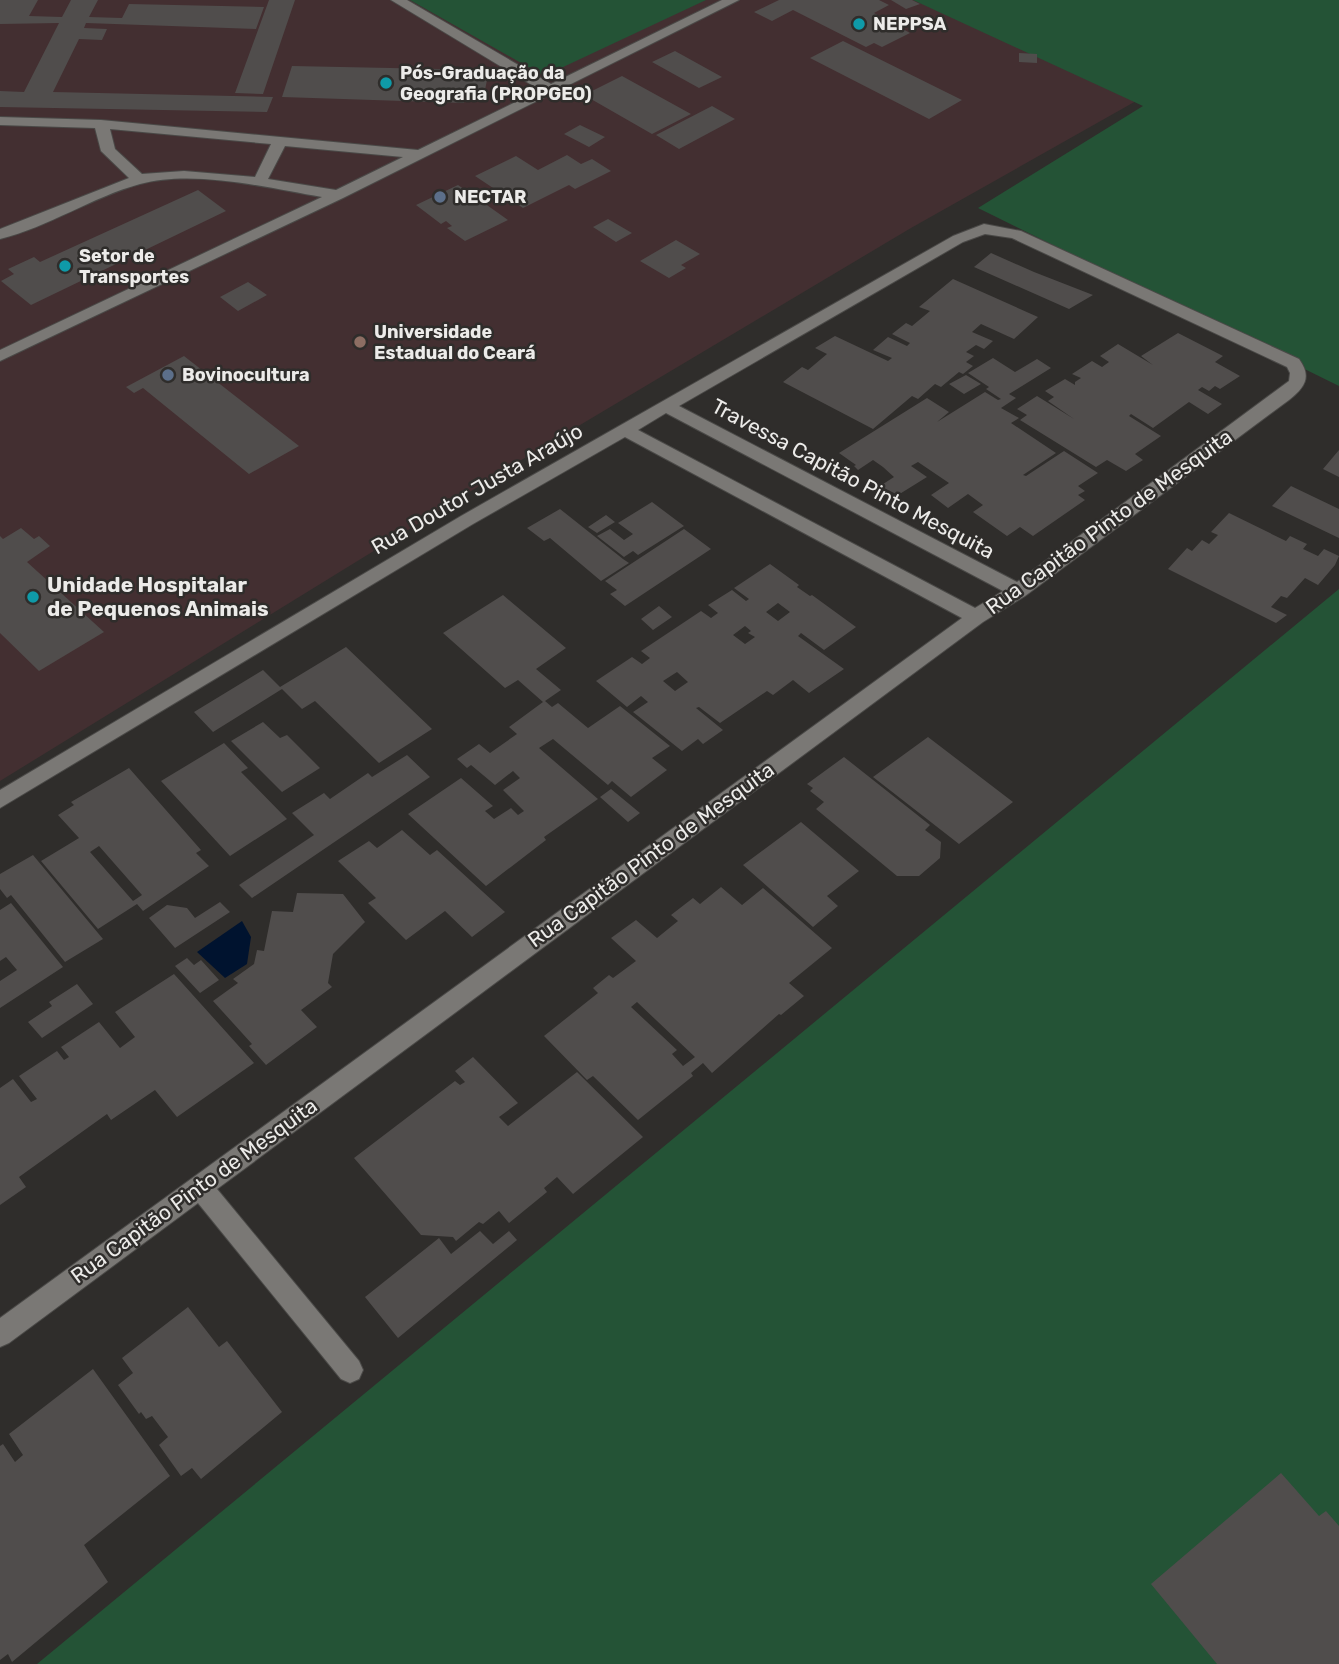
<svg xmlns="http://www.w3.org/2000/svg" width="1339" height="1664" font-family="Rubik,sans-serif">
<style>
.education{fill:#432f31}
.green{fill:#245336}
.water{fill:#00132f}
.building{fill:#504d4c;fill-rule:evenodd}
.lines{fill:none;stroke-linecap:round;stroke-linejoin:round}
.minor-casing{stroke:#4a4947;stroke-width:2}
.minor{fill:#7a7875;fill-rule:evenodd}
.culture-dot{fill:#0f9aa8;stroke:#2f2d2b;stroke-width:2.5}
.service-dot{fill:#5c6f8a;stroke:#2f2d2b;stroke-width:2.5}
.education-dot{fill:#8d6e63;stroke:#2f2d2b;stroke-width:2.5}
.labels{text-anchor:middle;stroke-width:5;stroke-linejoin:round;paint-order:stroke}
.far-poi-label{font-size:18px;font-weight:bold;fill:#ecebe9;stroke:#2f2d2b;text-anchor:start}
.street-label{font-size:21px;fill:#ecebe9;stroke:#2f2d2b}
.poi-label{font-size:21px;font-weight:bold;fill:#ecebe9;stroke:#2f2d2b;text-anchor:start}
</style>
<rect width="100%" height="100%" fill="#2f2d2b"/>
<path class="education" d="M0,0H1330L1168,83L911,228L528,456L0,781Z"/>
<path class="green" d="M410,0H706L544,76Z
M913,0H1339V386L978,208L1143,106Z
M1339,589V1664H37Z"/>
<path class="water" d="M242,921L251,937L247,964L225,978L197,952Z"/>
<path class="building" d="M0,0H38L29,16L62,17L71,0H98L89,17L122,18L129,4L264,7L256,29L86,23L84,28L107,29L102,40L79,39L53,92L273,97L267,112L0,107V91L24,92L59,23L0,24Z
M269,0H295L263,94L235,93Z
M779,0H879L889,5L874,13L910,33L882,47L874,43L866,47L793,10L772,21L754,12Z
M891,0H912L920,4L906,9Z
M843,41L962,100L929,119L810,58Z
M675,51L722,77L699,88L652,62Z
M1019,53L1037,54V63L1019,62Z
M292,66L489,70L483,100L465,99L464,103L282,97Z
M622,76L691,114L652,134L584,95Z
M712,106L735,119L679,149L656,135Z
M580,125L605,137L589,147L564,134Z
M567,155L581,164L592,159L611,171L575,189L569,185L523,208L475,176L516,156L538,170Z
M458,185L484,203L508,220L465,241L447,228L452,226L446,221L441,224L416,205Z
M198,190L226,211L31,305L1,281L14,274L8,269L34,257L40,262Z
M608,219L632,233L616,242L593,227Z
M676,240L700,254L681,265L686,268L669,278L640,261Z
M991,253L1034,272L1093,295L1069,309L974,267Z
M953,279L1038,317L1014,339L981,324L972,332L993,341L984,349L976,345L966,352L974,356L966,362L973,366L963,374L959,372L941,387L935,384L918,399L912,396L873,429L783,382L802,367L808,370L827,354L815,348L835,336L888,361L892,358L873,350L888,337L907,346L910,343L892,334L906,323L912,326L930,311L919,307Z
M248,282L267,295L238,311L220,297Z
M1178,333L1223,356L1215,362L1240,376L1220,389L1215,386L1209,391L1202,387L1198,390L1222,404L1208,414L1189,402L1153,428L1131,414L1129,416L1161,436L1135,454L1143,460L1126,471L1107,460L1096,467L1020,420L1027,415L1017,409L1037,396L1074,419L1048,401L1054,397L1045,391L1065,379L1075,385V382L1081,378L1072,374L1092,361L1102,367L1109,362L1100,356L1118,344L1153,365L1141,356Z
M184,356L299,446L249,474L143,388L134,393L126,387Z
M993,358L1015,372L1037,359L1051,368L1009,394L1016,398L1001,408L1019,418L1011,423L1056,453L1023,475L1026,476L1064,451L1098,473L1078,486L1085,491L1078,495L1085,500L1033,536L1020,527L1007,536L973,512L983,505L968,494L948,508L931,495L949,483L918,462L911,466L927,477L898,495L880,486L894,477L883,467L873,460L858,470L854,466L856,465L839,453L927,398L949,412L937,422L985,392L998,400L1001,399L986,389L989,387L968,373Z
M966,375L981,384L964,394L949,384Z
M1339,450V477L1323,469Z
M1291,486L1339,509V538L1272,506Z
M652,502L684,526L638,555L633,551L624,557L597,536L610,529L624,540L633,534L618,523Z
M560,509L623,559L629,563L601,581L550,538L544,541L527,528Z
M1229,513L1286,541L1290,536L1307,544L1303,549L1318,556L1324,549L1339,556L1335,565L1318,585L1305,578L1287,598L1281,596L1271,607L1287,615L1276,623L1168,569L1187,548L1192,551L1202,540L1209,544L1218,535L1211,532Z
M606,515L615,522L597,533L588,527Z
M21,528L34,539L39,536L50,546L27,562L104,632L39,671L0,633V536L3,539Z
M684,529L711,549L625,606L610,594L617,590L605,581Z
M770,564L799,585L797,587L810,596L812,595L856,627L824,650L801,633L798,636L844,669L809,693L793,680L773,695L767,691L720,723L699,707L696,708L723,730L703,744L698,739L682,751L633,712L648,702L641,696L627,707L596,681L632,657L642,664L650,658L641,651L701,611L711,618L718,613L708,605L732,590L746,601L749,599L734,588ZM778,603L790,612L778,621L766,612ZM745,626L751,631L748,633L755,637L745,644L733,635ZM677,672L688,682L675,691L663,681Z
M503,595L566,648L536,669L561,690L545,701L552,707L558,703L588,728L620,706L670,746L652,758L667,770L631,797L612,781L608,785L553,739L539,748L598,799L544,837L546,840L486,886L408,814L461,778L493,806L485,811L494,819L511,808L518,815L524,811L503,790L520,778L513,771L495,785L471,765L467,768L457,759L479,744L490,753L517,734L509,727L543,702L518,680L505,688L443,633Z
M659,606L672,617L653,630L641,619Z
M346,647L432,729L379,763L315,701L302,709L282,689L213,732L194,712L263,670L280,687Z
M263,722L280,738L287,735L320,768L282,792L231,741Z
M928,737L1013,802L959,844L873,777Z
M224,743L248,768L241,772L287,819L230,856L161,781Z
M407,755L430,777L252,898L239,885L314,835L292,813L324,793L330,799L368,773L372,777Z
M844,757L930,825L925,830L941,842L940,858L919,876H897L816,809L824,802L810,791L813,788L807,784Z
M129,768L201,850L196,853L209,866L143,911L137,904L98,929L41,861L79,838L58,815L74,805L71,802ZM99,846L142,895L133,901L90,852Z
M611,789L640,813L628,822L600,797Z
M801,822L859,871L827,896L838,906L813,927L743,865Z
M402,830L430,855L437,850L505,912L472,937L445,911L406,940L368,903L376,898L338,861L369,841L377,848Z
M33,855L103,939L65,962L11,895L7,898L0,889V874Z
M721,887L742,905L763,888L832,948L789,983L804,996L781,1015L779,1014L712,1073L703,1063L691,1073L693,1076L638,1120L593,1076L587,1080L544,1036L598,993L593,988L609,975L613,978L636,961L611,938L636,920L657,938L678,921L671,915L693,898L700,904ZM637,1002L695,1057L683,1066L672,1054L677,1050L631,1007Z
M297,893L343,894L365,922L333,954L328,983L332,987L301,1010L317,1027L266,1065L249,1046L252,1044L213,1001L238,983L233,979L254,964L257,950L264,951L272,911L293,912Z
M220,902L230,912L175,948L149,918L167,905L187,908L195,918Z
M11,903L63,967L0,1008V981L17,970L6,957L0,961V910Z
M187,958L194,965L201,960L219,980L200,993L175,966Z
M174,974L254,1063L177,1117L155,1090L111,1120L107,1114L19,1177L26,1187L0,1205V1088L13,1079L31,1102L37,1099L19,1076L57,1051L64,1060L69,1057L61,1047L99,1022L120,1048L135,1037L115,1012Z
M77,984L93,1004L42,1038L28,1022L52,1006L49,1002Z
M473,1057L518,1103L499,1117L508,1126L577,1072L643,1137L573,1194L557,1177L544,1188L547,1192L509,1223L499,1211L483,1224L479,1222L456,1241L453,1237L421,1235L354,1158L455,1081L460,1085L465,1082L455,1071Z
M480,1231L493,1244L509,1231L517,1240L398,1338L365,1297L439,1238L451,1254Z
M188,1307L219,1347L227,1341L282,1412L201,1479L192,1468L181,1476L159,1445L168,1437L152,1416L146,1419L141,1412L139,1414L118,1385L133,1373L122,1358Z
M93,1369L170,1476L84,1545L108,1582L12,1662L8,1654L0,1660V1446L3,1444L15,1462L23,1455L9,1434Z
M1281,1473L1319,1516L1326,1511L1339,1526V1664H1217L1151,1584Z"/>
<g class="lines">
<g class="minor-casing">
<path id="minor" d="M391,0H407L551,84L722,0H739L343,198L0,361V350L322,197C268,188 194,169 140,184C92,197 49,227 0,239V229L129,178L101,151L95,128L0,125V117L101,120L418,150L540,90ZM110,129L271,144L255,177L184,171L142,174L115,149ZM285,146L403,157L336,190L268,179Z
M984,224L1021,231L1299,359C1312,377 1305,387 1289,400L1025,596L983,622L217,1189L359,1361L363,1370L359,1379L350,1383L341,1379L198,1203L9,1343L0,1347V1318L962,618L625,437L473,524L0,808V790L461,516L953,236ZM985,234L1012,238L1287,367L1290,373L1289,381L1017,582L679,406L963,242ZM666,413L1003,591L975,608L638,430Z"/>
</g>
<use href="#minor" class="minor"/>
</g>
<g class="culture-dot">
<circle cx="859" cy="24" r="7"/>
<circle cx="386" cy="83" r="7"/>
<circle cx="65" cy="266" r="7"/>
<circle cx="33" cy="597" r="7"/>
</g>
<g class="service-dot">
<circle cx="440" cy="197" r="7"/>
<circle cx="168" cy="375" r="7"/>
</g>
<circle class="education-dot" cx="360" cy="342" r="7"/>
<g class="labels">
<g class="far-poi-label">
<text x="873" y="30">NEPPSA</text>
<text x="400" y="79">Pós-Graduação da<tspan x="400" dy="21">Geografia (PROPGEO)</tspan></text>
<text x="454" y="203">NECTAR</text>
<text x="79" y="262">Setor de<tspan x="79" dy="21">Transportes</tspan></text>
<text x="374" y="338">Universidade<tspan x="374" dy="21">Estadual do Ceará</tspan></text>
<text x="182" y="381">Bovinocultura</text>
</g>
<g class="street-label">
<text transform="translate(853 479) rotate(28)" y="7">Travessa Capitão Pinto Mesquita</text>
<text transform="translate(477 489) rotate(-30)" y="7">Rua Doutor Justa Araújo</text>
<text transform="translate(1109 522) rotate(-36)" y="7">Rua Capitão Pinto de Mesquita</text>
<text transform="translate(651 855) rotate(-36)" y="7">Rua Capitão Pinto de Mesquita</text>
<text transform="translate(194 1191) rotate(-36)" y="7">Rua Capitão Pinto de Mesquita</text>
</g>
<g class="poi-label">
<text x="47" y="592">Unidade Hospitalar<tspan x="47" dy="24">de Pequenos Animais</tspan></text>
</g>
</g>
</svg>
